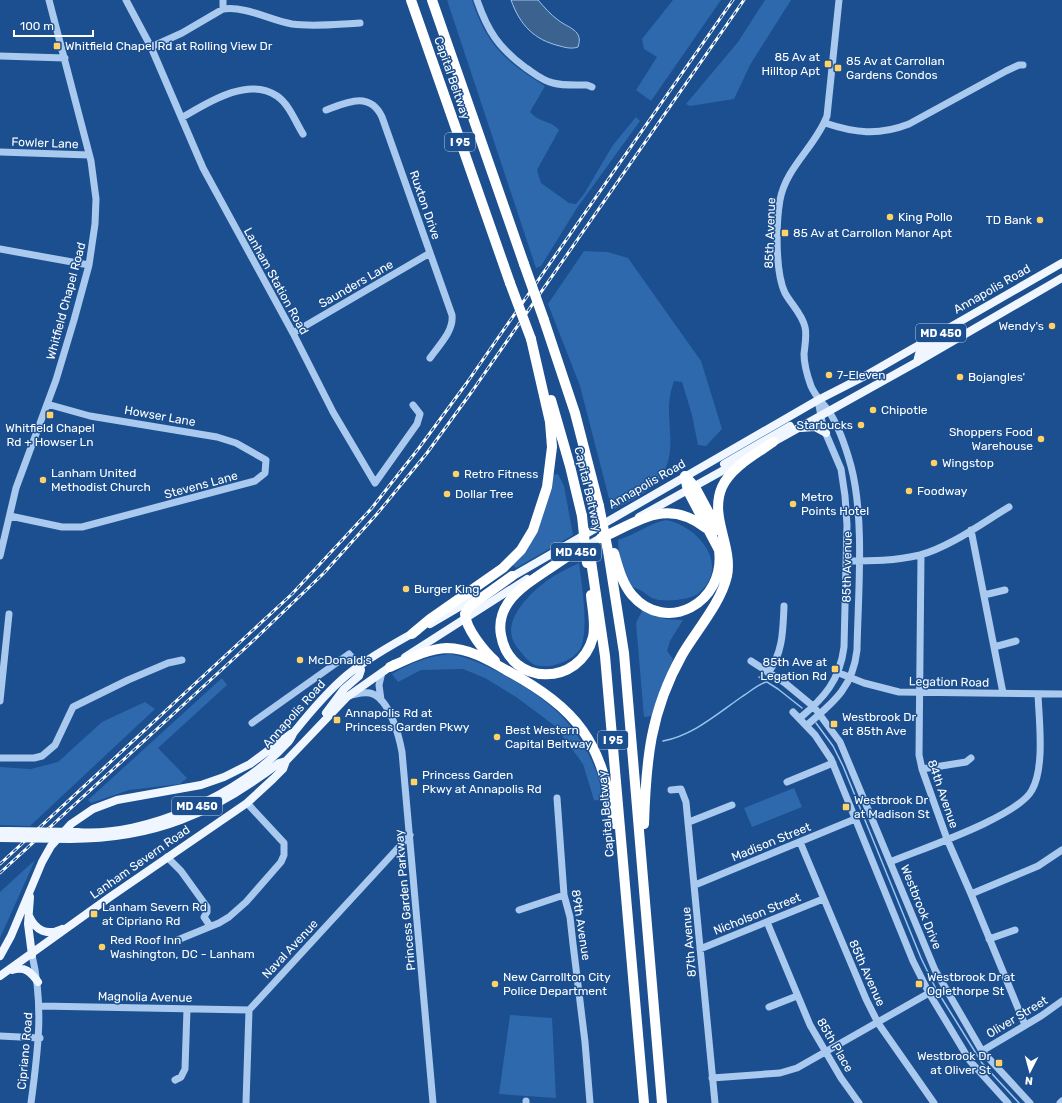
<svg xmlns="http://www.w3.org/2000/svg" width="1062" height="1103" font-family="Rubik,sans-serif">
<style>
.green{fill:#2e69ad}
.water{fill:#3c6290;stroke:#9cc4f0}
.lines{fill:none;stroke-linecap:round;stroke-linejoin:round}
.stream{stroke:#9cc4f0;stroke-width:1.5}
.minor{stroke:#a9c9ee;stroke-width:7}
.major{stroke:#f0f6ff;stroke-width:8}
.highway{stroke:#fff;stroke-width:10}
.rail-casing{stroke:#fff;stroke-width:3}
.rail{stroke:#1b4f8f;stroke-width:1.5;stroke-dasharray:4.5;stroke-linecap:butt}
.major-bridge{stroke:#f0f6ff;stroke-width:8}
.highway-bridge{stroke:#fff;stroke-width:10}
.poi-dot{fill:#ffd166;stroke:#1b4f8f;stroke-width:1.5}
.labels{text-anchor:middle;stroke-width:3;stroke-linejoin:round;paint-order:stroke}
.shield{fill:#1b4f8f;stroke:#bbcadd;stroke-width:1}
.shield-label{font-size:11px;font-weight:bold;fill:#fff}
.poi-label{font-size:12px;fill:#fff;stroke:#1b4f8f;text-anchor:start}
.street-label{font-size:12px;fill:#fff;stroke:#1b4f8f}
</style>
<rect width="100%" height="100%" fill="#1b4f8f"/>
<path class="green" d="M447,0H472C486,44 506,62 545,86L530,112C541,124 549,119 559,130L537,170L541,183L569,203L576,204L584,194L613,145L636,117L640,121L577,208L541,266L536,268Z
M673,0H721L651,101L636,90L657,57L644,49L642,39Z
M765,0H791L750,65L734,99L690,106L686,104L738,42Z
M584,251L608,252L628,258L701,361L722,429L706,446L698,445L692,415L682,382L674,381C667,402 669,411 670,432C674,479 650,492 612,510L580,386L548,304Z
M558,474L564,486L573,535L516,568L513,565L553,475Z
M666,520C698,526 731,565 699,593C691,600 662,603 652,598C648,596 644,592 640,590C636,588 631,587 629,584C620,574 619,554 618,540C635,535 648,524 666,520Z
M579,563C582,587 588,622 582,645C577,660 550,670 535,665C528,662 521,652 516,646C500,623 527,596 544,583C554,575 567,569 579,563Z
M642,611L665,619L683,620L670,641L667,651L673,659L651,716L644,717L636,623Z
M450,654C472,658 490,667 509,678C563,707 591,741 605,801L594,800L583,764L555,726L516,697L485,678L463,669L421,670L398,682L392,674C411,663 428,656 450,654Z
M222,678L227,685L158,748L187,778L180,784L129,790L91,803L88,800Z
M145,702L155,709L30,826L0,825V767L31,769L58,762L102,722Z
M794,788L802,807L752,827L744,808Z
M35,860L0,938V892Z
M510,1015L552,1018L556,1098L499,1094Z"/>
<path class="water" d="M511,0H538C544,7 551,15 558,20C568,28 584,30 578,47C572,49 567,48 560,46C534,40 520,25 511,0Z"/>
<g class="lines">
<path class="stream" d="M759,677L778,689L802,708
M816,723L833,746L843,766L921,958L936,989L982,1063L1019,1103
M663,741C694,735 718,713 743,696C751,691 757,685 766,682"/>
<path class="minor" d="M126,0L151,47L203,168L293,333L333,412L375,483L417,424L420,414L413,405
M223,0V9
M477,0C488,32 499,48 526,68C535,74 543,81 553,83C564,86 576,85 587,85L592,87
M151,47L182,33L223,9C246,6 270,20 292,24C314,27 338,24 360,23
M0,56L65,58
M326,110C347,102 370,91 382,117L452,315C454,331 439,345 430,358
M183,117C207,103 248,76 277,96C289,104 296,123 303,134
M825,123C855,133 878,136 909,124L1006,71L1019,65H1023
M0,152L89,155
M0,249L89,265
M293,333L430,253
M10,516L62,527H82L255,481L265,473L266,460L236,443L217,437L90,416L47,404
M971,530L1003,693
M921,555L919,755L922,769L947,839L971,894L1025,1025
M0,556L16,488L56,380L74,320L89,265L95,224L96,199L91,161L49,0
M846,561C871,561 895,561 920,555C950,547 982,523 1009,507
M984,595L1005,590
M994,647L1016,641
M751,661L785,683L814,707L840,742L935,970L982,1051L1030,1103
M768,673C783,653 783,630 784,606
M839,673L864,683L899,692L1062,694
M351,695C357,694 366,691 373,694C390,701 399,736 402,752L433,1103
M381,700L379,685L382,672
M0,701L9,614
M793,712L815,735L831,759L913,961L929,993L970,1061L1008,1103
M800,718C824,698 840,680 844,647L847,525L845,496L841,469L823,427L818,400
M252,723L349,654L360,666
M807,725C834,702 853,687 857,650C858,595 865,519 851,466C846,448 839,426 828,410C822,402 815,396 811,386C807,375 804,365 804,354C805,345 807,335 805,327C802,314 791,304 785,293C775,272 776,223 780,200C786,167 816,146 827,116L839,0
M0,758H34L42,756L55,745L73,707L128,680L168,663L182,660
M922,769L966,762L971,758
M787,782L833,763
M671,790L681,789L686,802L715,1103
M557,798L564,895L570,917L573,944L585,1042L590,1103
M689,822L732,805
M800,842L866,999L878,1023L934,1103
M167,857L181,871L207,907V912L204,917L210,926
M890,862C921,849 1018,817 1032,790C1045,767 1039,720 1038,694
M695,885L855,819
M971,894L1038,866L1062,850
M519,910L564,895
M767,922L810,1025L841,1078L859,1103
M989,939L1015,930
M175,941L219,923L229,917L246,902L281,862L284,855V843L247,803
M700,949L823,899
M40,1006L249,1010
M769,1007L797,996
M0,1036L40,1038
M982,1051L1041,1016L1062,1001
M712,1078L780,1073L797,1068L929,993
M175,1080L181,1077L185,1069L187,1009
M31,1103C38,1051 44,1006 32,955
M246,1103L249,1010L410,835
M526,1103V1101
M1060,1103L1062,1101"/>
<path class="major" d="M917,362L919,354L949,334
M801,428L815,427L826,433
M768,445L917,362L1062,278
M724,464L790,426
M639,517L740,461
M564,559L606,535
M508,579L818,400L865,376L1062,263
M430,624L476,597
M405,657L527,579
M326,713L344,689L359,676L361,670L360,666
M0,831H8
M77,832C146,838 242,793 287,743C291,740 292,734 295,731C311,711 328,691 347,675C368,658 393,644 417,631
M70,839C154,839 212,814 279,763L286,761L347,697L394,664
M30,897L28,924L32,955
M29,916C36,931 47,936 62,929
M0,956L11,936L42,862L51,846L71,824L93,809L117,800L201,785L224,777L250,764L292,733
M12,970C25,966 31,972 38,982
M0,976L110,897L247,803L273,779L283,769L286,761"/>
<path class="highway" d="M411,0L510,283
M432,0L524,264
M544,320L575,413L599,506
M551,400L570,466L582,516
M686,477L695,487L718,530
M601,538C641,520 667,498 706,528
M608,551L624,653L662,1103
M614,553C618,567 622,583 632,595C666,635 726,603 719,550L688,491L685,476
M568,556C550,569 520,585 508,603C502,612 499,624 501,635C510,687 580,687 593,637C596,623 592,608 591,595
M591,561L605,656L644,1103
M412,634L430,619L503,568L521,550L533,530L547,487L552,447L550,422L531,339
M495,661C484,651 466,629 465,614L470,606L512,576
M390,667C408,659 427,649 447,648C468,648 489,660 506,670C579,710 602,741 614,824
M644,824C646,761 650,712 682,655C696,631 721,603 727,576C733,546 709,517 722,487C731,467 756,454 773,442"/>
<g class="rail-casing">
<path id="rail" d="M0,864L292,594L371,509L419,448L466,384L733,0
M0,873L253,641L324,573L377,514L427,453L473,390L744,0"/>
</g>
<use href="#rail" class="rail"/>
<path class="major-bridge" d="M8,831L77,832
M1,838L70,839"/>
<path class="highway-bridge" d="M524,264L544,320
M510,283L531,339
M599,506L608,551
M582,516L587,563"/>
</g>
<g class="poi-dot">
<rect x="53" y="42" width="8" height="8" rx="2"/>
<rect x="824" y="60" width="8" height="8" rx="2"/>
<rect x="834" y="64" width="8" height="8" rx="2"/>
<circle cx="890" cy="217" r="4"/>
<circle cx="1040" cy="220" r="4"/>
<rect x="781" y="229" width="8" height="8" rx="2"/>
<circle cx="1052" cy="326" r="4"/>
<circle cx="829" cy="375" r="4"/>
<circle cx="960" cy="377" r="4"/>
<circle cx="873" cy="410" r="4"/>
<rect x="46" y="411" width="8" height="8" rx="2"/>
<circle cx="861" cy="425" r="4"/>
<circle cx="1041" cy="439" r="4"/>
<circle cx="934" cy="463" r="4"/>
<circle cx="456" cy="474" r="4"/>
<circle cx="43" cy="480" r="4"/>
<circle cx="909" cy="491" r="4"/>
<circle cx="447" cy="494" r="4"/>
<circle cx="793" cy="504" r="4"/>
<circle cx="406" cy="589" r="4"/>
<circle cx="300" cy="660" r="4"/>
<rect x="831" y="665" width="8" height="8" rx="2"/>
<rect x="333" y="716" width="8" height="8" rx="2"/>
<rect x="830" y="720" width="8" height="8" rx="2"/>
<circle cx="497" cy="737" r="4"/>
<rect x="410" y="778" width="8" height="8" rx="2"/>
<rect x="842" y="803" width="8" height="8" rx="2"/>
<rect x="90" y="910" width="8" height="8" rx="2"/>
<circle cx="102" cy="947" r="4"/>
<circle cx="495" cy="984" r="4"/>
<rect x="915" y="980" width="8" height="8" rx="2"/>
<rect x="995" y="1059" width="8" height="8" rx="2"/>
</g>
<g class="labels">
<g class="shield">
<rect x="445" y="133" width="30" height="18" rx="3"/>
<rect x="916" y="324" width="50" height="18" rx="3"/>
<rect x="551" y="543" width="50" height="18" rx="3"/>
<rect x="598" y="731" width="30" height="18" rx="3"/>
<rect x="172" y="797" width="50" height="18" rx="3"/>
</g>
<g class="shield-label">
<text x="460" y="146">I 95</text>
<text x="941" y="337">MD 450</text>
<text x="576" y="556">MD 450</text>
<text x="613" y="744">I 95</text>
<text x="197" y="810">MD 450</text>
</g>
<g class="poi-label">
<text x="65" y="50">Whitfield Chapel Rd at Rolling View Dr</text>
<text x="820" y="61" text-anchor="end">85 Av at<tspan x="820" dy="14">Hilltop Apt</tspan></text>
<text x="846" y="65">85 Av at Carrollan<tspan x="846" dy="14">Gardens Condos</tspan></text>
<text x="898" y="221">King Pollo</text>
<text x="1032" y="224" text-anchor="end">TD Bank</text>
<text x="793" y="237">85 Av at Carrollon Manor Apt</text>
<text x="1044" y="330" text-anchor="end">Wendy's</text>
<text x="837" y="379">7-Eleven</text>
<text x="968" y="381">Bojangles'</text>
<text x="881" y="414">Chipotle</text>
<text x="853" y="429" text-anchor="end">Starbucks</text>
<text x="50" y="432" text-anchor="middle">Whitfield Chapel<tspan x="50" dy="14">Rd + Howser Ln</tspan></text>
<text x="1033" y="436" text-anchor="end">Shoppers Food<tspan x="1033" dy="14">Warehouse</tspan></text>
<text x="942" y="467">Wingstop</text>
<text x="51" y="477">Lanham United<tspan x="51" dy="14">Methodist Church</tspan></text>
<text x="464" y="478">Retro Fitness</text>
<text x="917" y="495">Foodway</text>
<text x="455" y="498">Dollar Tree</text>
<text x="801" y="501">Metro<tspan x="801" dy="14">Points Hotel</tspan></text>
<text x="414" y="593">Burger King</text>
<text x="308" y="664">McDonald's</text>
<text x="827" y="666" text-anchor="end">85th Ave at<tspan x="827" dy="14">Legation Rd</tspan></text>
<text x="345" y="717">Annapolis Rd at<tspan x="345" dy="14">Princess Garden Pkwy</tspan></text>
<text x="842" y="721">Westbrook Dr<tspan x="842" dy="14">at 85th Ave</tspan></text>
<text x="505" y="734">Best Western<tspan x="505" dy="14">Capital Beltway</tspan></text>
<text x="422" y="779">Princess Garden<tspan x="422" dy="14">Pkwy at Annapolis Rd</tspan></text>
<text x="854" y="804">Westbrook Dr<tspan x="854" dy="14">at Madison St</tspan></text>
<text x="102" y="911">Lanham Severn Rd<tspan x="102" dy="14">at Cipriano Rd</tspan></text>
<text x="110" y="944">Red Roof Inn<tspan x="110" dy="14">Washington, DC - Lanham</tspan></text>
<text x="503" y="981">New Carrollton City<tspan x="503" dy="14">Police Department</tspan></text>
<text x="927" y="981">Westbrook Dr at<tspan x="927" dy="14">Oglethorpe St</tspan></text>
<text x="991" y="1060" text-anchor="end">Westbrook Dr<tspan x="991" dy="14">at Oliver St</tspan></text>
</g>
<g class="street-label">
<text transform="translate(452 78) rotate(71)" y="4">Capital Beltway</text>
<text transform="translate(45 143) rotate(2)" y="4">Fowler Lane</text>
<text transform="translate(425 205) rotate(71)" y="4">Ruxton Drive</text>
<text transform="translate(770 233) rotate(-88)" y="4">85th Avenue</text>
<text transform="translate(276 281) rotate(61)" y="4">Lanham Station Road</text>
<text transform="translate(356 284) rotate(-30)" y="4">Saunders Lane</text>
<text transform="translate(992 289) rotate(-30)" y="4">Annapolis Road</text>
<text transform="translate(66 301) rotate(-75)" y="4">Whitfield Chapel Road</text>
<text transform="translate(160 416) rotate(10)" y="4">Howser Lane</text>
<text transform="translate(647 484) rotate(-30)" y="4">Annapolis Road</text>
<text transform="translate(201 485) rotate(-15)" y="4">Stevens Lane</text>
<text transform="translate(588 489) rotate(77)" y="4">Capital Beltway</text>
<text transform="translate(847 567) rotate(-89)" y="4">85th Avenue</text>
<text transform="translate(949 682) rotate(1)" y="4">Legation Road</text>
<text transform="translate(294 714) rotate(-48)" y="4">Annapolis Road</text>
<text transform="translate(943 794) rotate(71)" y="4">84th Avenue</text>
<text transform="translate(606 814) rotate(-95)" y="4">Capital Beltway</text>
<text transform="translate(771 842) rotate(-22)" y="4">Madison Street</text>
<text transform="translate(140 862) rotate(-35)" y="4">Lanham Severn Road</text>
<text transform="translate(405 900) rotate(-95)" y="4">Princess Garden Parkway</text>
<text transform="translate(921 907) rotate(68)" y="4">Westbrook Drive</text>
<text transform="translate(757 914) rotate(-22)" y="4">Nicholson Street</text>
<text transform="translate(581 925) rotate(81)" y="4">89th Avenue</text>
<text transform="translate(689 942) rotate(-95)" y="4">87th Avenue</text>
<text transform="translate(290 949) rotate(-47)" y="4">Naval Avenue</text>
<text transform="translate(867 973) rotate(66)" y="4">85th Avenue</text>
<text transform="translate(145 997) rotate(1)" y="4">Magnolia Avenue</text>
<text transform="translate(1017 1017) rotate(-31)" y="4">Oliver Street</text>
<text transform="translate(835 1045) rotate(60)" y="4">85th Place</text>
<text transform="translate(25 1051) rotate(-85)" y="4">Cipriano Road</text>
</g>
</g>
<g transform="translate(1030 1071) rotate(186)" stroke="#1b4f8f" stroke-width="3" paint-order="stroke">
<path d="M0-3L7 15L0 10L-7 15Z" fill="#ffffff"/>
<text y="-6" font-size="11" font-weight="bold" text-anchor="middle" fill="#ffffff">N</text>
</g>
<path d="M14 30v6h79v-6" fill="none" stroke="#ffffff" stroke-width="2"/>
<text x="20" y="30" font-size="12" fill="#ffffff" stroke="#1b4f8f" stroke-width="3" paint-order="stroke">100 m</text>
</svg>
